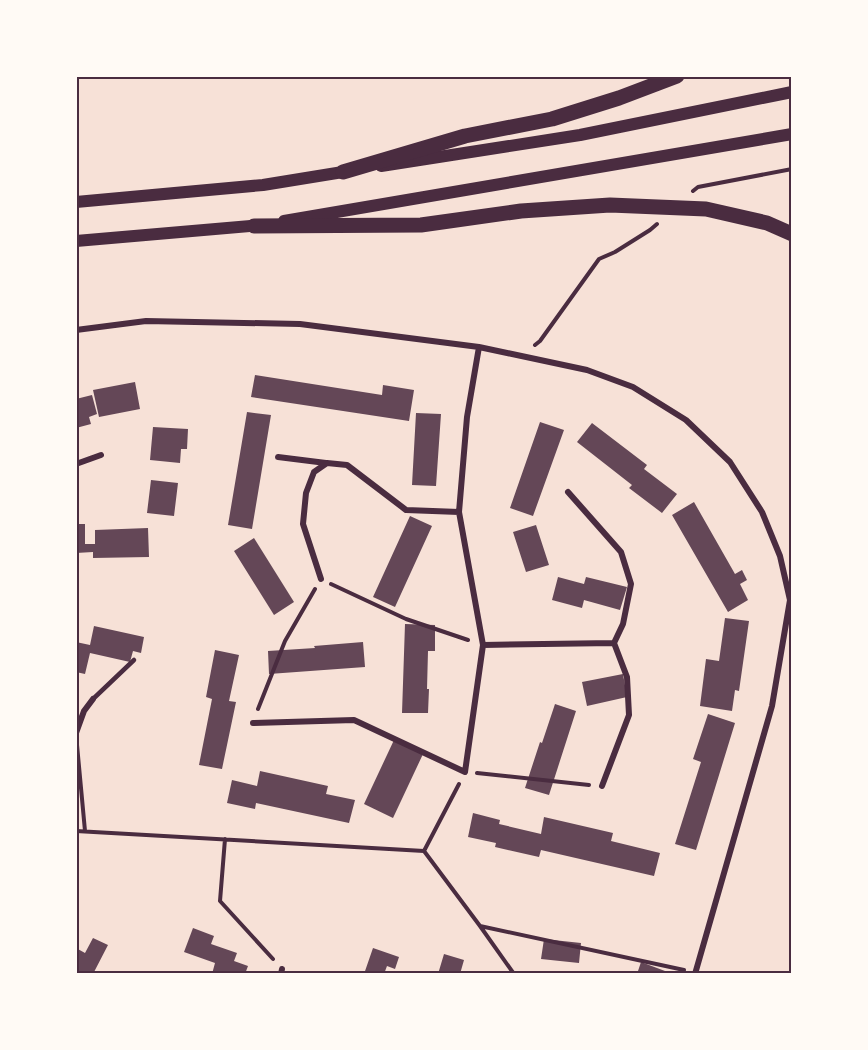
<svg xmlns="http://www.w3.org/2000/svg" width="868" height="1050" font-family="Lato,sans-serif">
<style>
.building{fill:#644757}
.lines{fill:none;stroke-linecap:round;stroke-linejoin:round}
.path{stroke:#4a2c40;stroke-width:4}
.service{stroke:#4a2c40;stroke-width:4.5}
.minor{stroke:#4a2c40;stroke-width:6}
.secondary{stroke:#4a2c40;stroke-width:12}
.trunk{stroke:#4a2c40;stroke-width:15}
.neatline{fill:none;stroke:#4a2c40;stroke-width:2}
</style>
<rect width="100%" height="100%" fill="#f7e1d7"/>
<path class="building" d="M255,375L382,395L383,385L414,390L409,421L251,397Z
M135,382L140,409L99,417L93,390Z
M92,395L97,414L89,417L91,424L76,428V399Z
M247,412L271,415L252,529L228,525Z
M416,413L441,414L436,486L412,485Z
M540,422L564,430L533,516L510,508Z
M592,423L647,465L644,469L677,494L662,513L629,488L632,485L577,442Z
M153,427L188,429L187,449H181L180,463L150,460Z
M151,480L178,483L174,516L147,513Z
M694,502L735,574L742,570L747,580L740,584L748,600L728,612L672,515Z
M410,516L432,526L395,607L373,597Z
M76,524H85V544H95V530L148,528L149,557L93,558V552L76,553Z
M536,525L549,565L526,572L513,532Z
M254,538L294,602L274,615L234,551Z
M558,577L584,584L586,577L627,587L620,610L584,600L582,608L552,600Z
M725,618L749,621L739,691L735,690L732,711L700,706L706,659L719,661Z
M405,624L435,625V651H428L427,689H429L428,713H402Z
M94,626L144,637L141,653L133,651L130,662L90,653L85,674L76,672V642L90,645Z
M363,642L365,667L269,674L268,651L315,648L314,646Z
M215,650L239,655L229,701L236,702L222,769L199,765L212,699L206,697Z
M623,674L627,697L587,706L582,682Z
M555,704L576,711L549,795L525,788L540,742L542,743Z
M708,714L735,723L696,850L675,844L701,762L693,759Z
M394,740L423,754L393,818L364,804Z
M260,771L328,786L326,794L355,800L349,823L256,803L255,809L227,803L232,780L257,786Z
M473,813L500,820L499,824L541,834L544,817L613,833L611,841L660,853L654,876L541,850L539,857L495,847L496,843L468,837Z
M193,928L214,936L211,944L237,953L234,961L248,966L245,974H212L215,963L184,952Z
M93,938L108,945L93,974H76V948L85,953Z
M544,939L581,943L579,963L541,959Z
M373,948L399,957L395,969L387,966L384,974H364Z
M444,954L464,960L460,974H438Z
M641,962L665,971L664,974H637Z"/>
<g class="lines">
<path class="path" d="M693,191L698,187L792,169
M535,345L540,341L599,259L615,252L650,230L657,224
M331,584L406,619L468,640
M258,709L285,641L315,589
M77,745L85,831
M477,773L589,785
M76,831L424,851L480,926L684,970
M225,839L220,901L273,959
M424,851L459,784
M480,926L514,974"/>
<path class="service" d="M93,699L134,660"/>
<path class="minor" d="M76,330L146,321L300,324L479,347L587,370L633,387L686,420L730,462L762,512L780,556L790,600L772,706L695,974
M278,457L326,463
M76,464L101,455
M568,492L621,552L631,584L623,624L614,643L627,677L629,715L602,786
M321,579L303,524L306,493L314,472L327,463L347,465L406,510L459,512
M483,645L614,643
M253,723L354,720L465,772L483,645L459,512L467,417L479,347
M76,733L84,711L93,699
M281,974L282,969"/>
<path class="secondary" d="M381,166L580,135L792,92
M76,202L263,185L349,171
M284,221L792,134
M76,241L261,225"/>
<path class="trunk" d="M343,172L465,136L552,119L619,98L677,76
M254,226L421,225L521,211L610,205L706,209L767,223L792,234"/>
</g>
<rect width="868" height="1050" fill="none" stroke="#fffaf5" stroke-width="156"/>
<rect x="78" y="78" width="712" height="894" class="neatline"/>
</svg>
